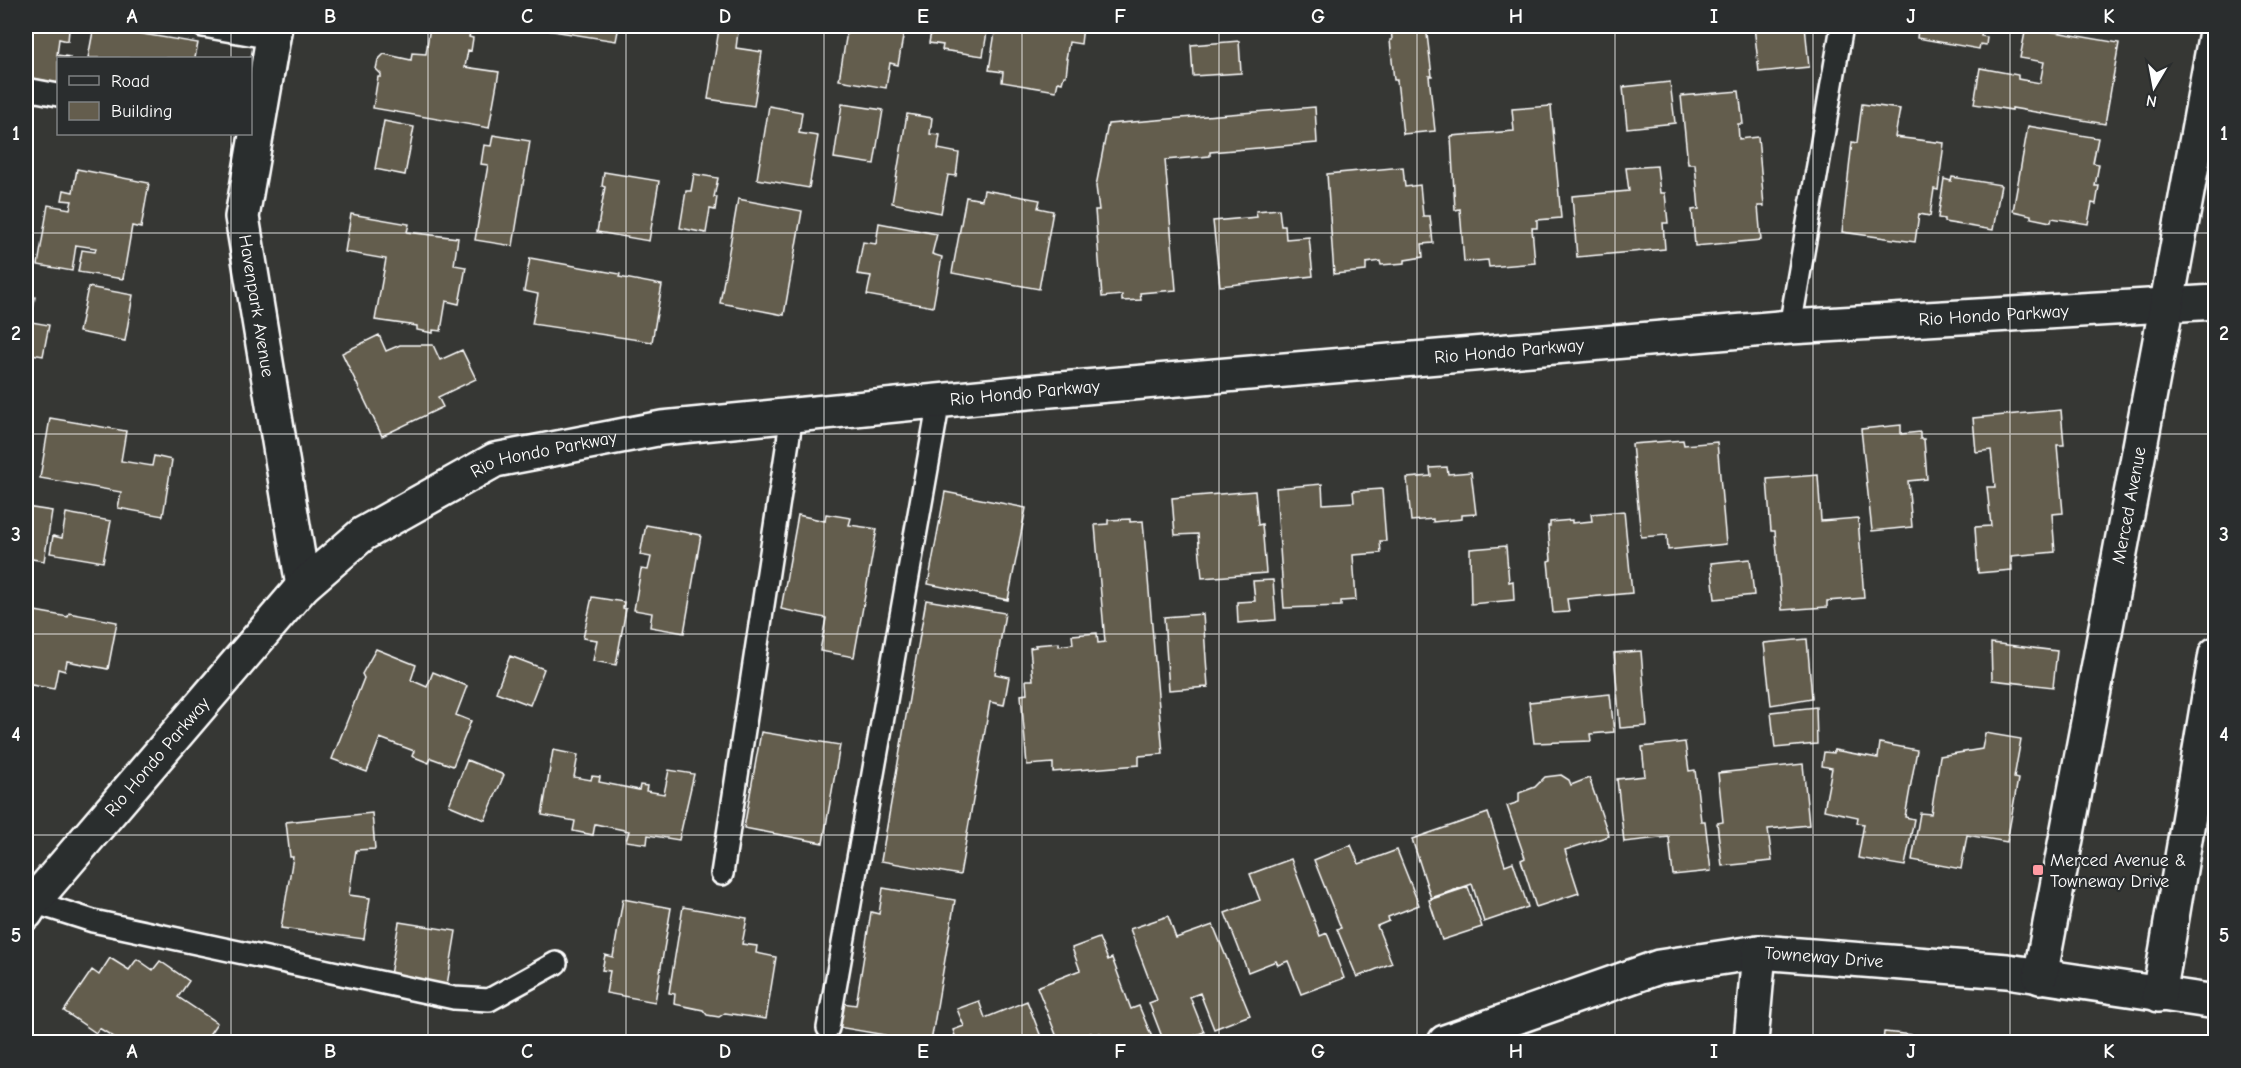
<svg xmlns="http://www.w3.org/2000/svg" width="2241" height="1068" font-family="'Comic Neue',sans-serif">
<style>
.building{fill:#645d4d;stroke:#fff;stroke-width:1.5}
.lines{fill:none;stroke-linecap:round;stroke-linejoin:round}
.lane-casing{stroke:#fff;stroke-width:26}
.street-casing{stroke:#fff;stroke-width:38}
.secondary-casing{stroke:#fff;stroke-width:38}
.lane{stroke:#2a2d2e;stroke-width:21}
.street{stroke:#2a2d2e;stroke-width:33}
.secondary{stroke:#2a2d2e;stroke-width:33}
.grid{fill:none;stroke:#fff;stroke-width:1.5;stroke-opacity:0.55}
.poi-dot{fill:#ff9aa2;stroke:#2a2d2e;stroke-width:2}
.labels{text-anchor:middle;stroke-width:4.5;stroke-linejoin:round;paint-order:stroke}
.street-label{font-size:18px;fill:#fff;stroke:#2a2d2e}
.poi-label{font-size:18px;fill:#fff;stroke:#2a2d2e;text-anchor:start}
.neatline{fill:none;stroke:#fff;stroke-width:2}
.grid-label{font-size:20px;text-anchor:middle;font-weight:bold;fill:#fff}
</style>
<rect width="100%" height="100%" fill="#363734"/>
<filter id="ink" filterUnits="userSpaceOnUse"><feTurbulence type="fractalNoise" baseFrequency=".0167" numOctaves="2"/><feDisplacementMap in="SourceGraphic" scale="12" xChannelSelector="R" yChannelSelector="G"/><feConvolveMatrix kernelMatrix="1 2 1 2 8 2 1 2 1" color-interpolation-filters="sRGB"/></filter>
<g filter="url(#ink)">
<path class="building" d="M26,26H66V29L69,30L68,41L59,39L57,55L71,57L58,58V83L26,77Z
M94,26L198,43L195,58H88Z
M430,26L470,33L469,37L473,38L471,51L468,50L465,67L499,72L489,128L373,108L378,77H381V74L376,69L378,60L384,54L411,60L412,53L426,54Z
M521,26H619L616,41Z
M848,26H905L898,65L890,63L886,88L839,80Z
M932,26H988L983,56L942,50L943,45L929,43Z
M996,26H1083L1081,44L1069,42L1066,59H1068L1066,76H1064L1062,83L1058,82L1056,91L1002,82L1003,72L989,70Z
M1391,26H1426L1432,76H1429L1435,131L1403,134L1397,80H1394L1390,40H1392Z
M1754,26H1805L1809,67L1759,72Z
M1916,26H1983L1981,36L1987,37L1986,45L1980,44L1979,49L1917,38L1918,30H1915Z
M2026,27L2119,43L2105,124L2012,108V110L1974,104L1980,68L2018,75V79L2040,83L2044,62L2020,58Z
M719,29L738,32L736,48L762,52L754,106L708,99Z
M1239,41L1241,73L1193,76L1191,45Z
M1670,82L1675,123L1627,128L1623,87Z
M1739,91L1743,124H1738L1739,139L1758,137L1764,206H1758L1761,240L1695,246L1692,210L1699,209L1695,164H1688L1681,96Z
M842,104L883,110L874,164L834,158Z
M1862,104L1900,109L1895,137L1944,143L1938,190L1934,189L1930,216L1919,214L1915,242L1842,232L1852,142L1857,143Z
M769,106L802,112L799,133L818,136L809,188L757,179Z
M1551,106L1561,218L1537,220V228H1532L1535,263L1489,267L1488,260L1464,262L1460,209L1455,210L1451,136L1514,131L1512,109Z
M1315,107L1317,143L1210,152V156L1165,160L1176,290L1140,293L1141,300L1122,301V295L1102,297L1095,210H1099L1096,186L1108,124Z
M907,114L932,118L930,134L940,135L938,149L959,153L956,176L948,175L941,213L892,203Z
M384,121L414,127L405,175L375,169Z
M2028,126L2098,138L2093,163L2099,164L2095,186H2099L2096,204L2092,203L2088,224L2052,218L2051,222L2031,218V215L2013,211Z
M493,135L530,141L513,246L475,240L488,165L481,164L484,145L491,146Z
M1657,166L1660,193H1665L1668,223H1663L1665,249L1577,257L1572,196L1629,191L1626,168Z
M1403,167L1405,187L1420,185L1423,216H1430L1433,243L1422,244L1423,257L1405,260V263L1381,265L1380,261L1366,263V271L1334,274L1327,174Z
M77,169L149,183L141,228L132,226L123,279L78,272L82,250L95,252L96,248L76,245L72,271L38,265L48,205L70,209L72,201L62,200L64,190L73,192Z
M604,172L659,181L649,241L597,232L605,187L602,186Z
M694,174L718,178L714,197H717L715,210L710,209L706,233L680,228L686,191H691Z
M1952,177L2001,185L1993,230L1944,222V219L1938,218L1944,179L1951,181Z
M984,190L1040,200L1038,208L1053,211L1039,289L952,273L966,197L982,200Z
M738,199L802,211L784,315L720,303Z
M1279,209L1281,226H1285L1286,239L1309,237L1313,276L1220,286L1213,221L1257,217L1256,211Z
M351,214L409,224L407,232L458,238L454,265L466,267L459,304L446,301L441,331L433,330V333L417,330V326L375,320L386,259L345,252Z
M879,223L937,234L932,254L942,257L933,307L867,295L871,276L857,274L863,242L876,244Z
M530,258L620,274L619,277L662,285L652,342L532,324L538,294L524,291Z
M88,287L133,295L125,341L79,332Z
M26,295L35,297L31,322L49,325L43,356L26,353Z
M379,335L386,351L400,345H433L440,360L462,350L476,379L438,397L443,407L382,436L342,353Z
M2061,410L2064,445H2057L2063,513L2052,514L2055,552L2011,556L2012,570L1978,573L1975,527L1991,526L1987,487H1995L1991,450L1976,452L1973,418Z
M50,418L126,431L121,461L152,466L154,456L172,460L163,516L118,508L121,492L40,478Z
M1901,425V434L1920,432V439H1924L1927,479L1908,481L1912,527L1872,531L1861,429Z
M1683,440L1684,445L1717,442L1726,544L1668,550L1667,535L1641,537L1632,444Z
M1447,467L1448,474L1471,472L1476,514L1462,515V519L1433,522V519L1411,521L1407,478L1431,476L1430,468Z
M1818,475L1821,521L1858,518L1864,598L1827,601V607L1782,610L1775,531H1771L1767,479Z
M1322,484L1323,504L1354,502L1353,491L1382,489L1386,541H1380L1381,553L1353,555L1356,600L1341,601V606L1284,608L1276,488Z
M1255,491L1258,525L1262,524L1266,573L1202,578L1198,534L1175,535L1172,498Z
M945,492L1026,508L1008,600L928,584Z
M26,507L52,511L44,561L26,558Z
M1624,511L1632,593L1567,599L1569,612L1553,613L1548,561L1551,560L1548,526H1550V522L1572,520V523L1592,521L1591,514Z
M66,513L111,521L103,562L50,553L53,536L62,538Z
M826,514L851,518L849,525L877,529L854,657L820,651L826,618L781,609L798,515L825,521Z
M1130,519V522L1143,521L1163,754L1139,756V765L1053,772V763L1027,765L1021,695L1027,694L1026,680H1033L1030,648L1036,647L1035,645L1059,643V646L1073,644L1072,635L1097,633L1098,643L1105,642L1095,525L1108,524V520Z
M646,525L701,535L684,633L650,627L652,613L634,610L641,569L648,570L651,557L640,555Z
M1506,546L1509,582L1513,581L1514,600L1471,604L1470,549Z
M1750,559L1754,595L1715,599L1711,563Z
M1273,580L1276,620L1238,623L1237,602L1255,601L1253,581Z
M592,597L624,602L623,608L626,609L616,665L593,661L597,640L583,638Z
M926,600L1005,613L995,674L1009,677L1004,705L990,702L960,875L881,861Z
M35,611L68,617L69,613L117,622L108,669L67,661L65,671L58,669L54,689L26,684V622L33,623Z
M1203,614L1208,687L1169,690L1164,617Z
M1807,639L1812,698L1771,705L1764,643Z
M1991,643L2057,651L2053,687L1992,680Z
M376,649L416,665L411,680L427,687L433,672L467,686L456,715L471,721L453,766L431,758L429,763L412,756L414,751L380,738L367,772L332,759L364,678L362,674Z
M1641,651L1647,726L1620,728L1614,653Z
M510,656L544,669L530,705L496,692Z
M1610,694L1614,732L1590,734L1591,741L1534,743L1529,702Z
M1816,707L1817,744L1775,748L1771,712Z
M761,732L840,745L823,843L744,828Z
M1985,733L2021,739L2014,778L2018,779L2007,842L1967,835L1961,869L1912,860L1920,813L1931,814L1940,756L1982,749Z
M1685,742L1689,771L1695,770L1701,821H1705L1711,871L1673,875L1669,837L1624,842L1617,779L1645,776L1642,747Z
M1880,743L1917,750L1905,817L1914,819L1905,866L1858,858L1864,824L1857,823L1858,817L1824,810L1832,768L1822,766L1824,752L1834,753V750L1878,758Z
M553,750L578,755L574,777L591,780L592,776L600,777L599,782L639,790L640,785L647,786L646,791L664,794L669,770L694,774L679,840L648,835L647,844L626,841L629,831L595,824L593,835L573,831L575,821L542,815Z
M467,760L504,775L485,820L449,805Z
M1803,764L1809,825L1768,829L1772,861L1722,866L1717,823L1723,822L1718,773Z
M1561,775L1569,780L1571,785L1589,778L1609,836L1565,850L1579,893L1536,907L1521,860L1525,858L1507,806L1519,802V793L1535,787L1545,777Z
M372,813L375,849L356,850L349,895L370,898L364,939L281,928L293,857H290L286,822Z
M1488,813L1505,865L1513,862L1528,907L1484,922L1472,884L1431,898L1412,839Z
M1351,845L1359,864L1397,850L1419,905L1388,917L1389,921L1377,926L1392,963L1357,977L1337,929L1341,928L1314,860Z
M1291,859L1320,936L1327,933L1344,978L1301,994L1288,961L1278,965L1276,961L1248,972L1225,913L1260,900L1250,874Z
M1468,887L1482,927L1442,940L1429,900Z
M883,888L955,900L931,1042H911L884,1038L885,1035L838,1027L842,1003L856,1005L871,912L879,914Z
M623,899L671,908L655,1002L606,993L610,971L602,970L605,955L613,957Z
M683,907L747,918L742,944L757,946L756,953L776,957L766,1019L725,1013L719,1017L707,1015L703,1010L674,1004L675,994L669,993Z
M1168,916L1176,938L1213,925L1250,1015L1214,1029L1200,993L1190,997L1204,1032L1178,1042H1164L1149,1003L1157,1000L1130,929Z
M399,922L456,931L447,985L390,975Z
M1099,938L1108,960L1112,958L1131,1009L1139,1006L1154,1042H1104L1100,1033L1092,1037L1091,1033L1066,1042H1059L1037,987L1080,970L1072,948Z
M110,958L129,970L137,959L153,970L160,961L189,981L178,997L217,1023L204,1042H134L130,1040L129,1042H122L99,1028L96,1033L64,1011L92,970L99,975Z
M979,1001L985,1018L1027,1001L1043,1042H957L953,1030L964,1026L957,1009Z
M1884,1032L1984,1042H1883Z"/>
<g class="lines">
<g class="lane-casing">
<path id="lane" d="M203,26L273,38
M26,89L58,95
M1790,327L1842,26
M722,874L792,415
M33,902L93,921L454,998L489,1000L556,963
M828,1028L939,401"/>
</g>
<g class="street-casing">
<g id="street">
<path id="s1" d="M275,26L242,217L303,586"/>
<path id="s2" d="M1445,1042L1659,967L1759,952L2007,971L2216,1002"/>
<path d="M1751,1042L1759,952"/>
</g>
</g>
<g class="secondary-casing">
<g id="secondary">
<path id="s3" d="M26,913L33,902L303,586L363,534L495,460L662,428L1038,391L1790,327L2216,302"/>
<path id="s4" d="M2040,977L2167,303L2216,32"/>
<path d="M2159,995L2216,654"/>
</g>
</g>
<use href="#lane" class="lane"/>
<use href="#street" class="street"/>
<use href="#secondary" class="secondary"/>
</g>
</g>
<path class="grid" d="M231,26V58M428,26V1042M626,26V1042M824,26V1042M1022,26V1042M1219,26V1042M1417,26V1042M1615,26V1042M1813,26V1042M2010,26V1042M231,134V1042M26,233H2216M26,434H2216M26,634H2216M26,835H2216"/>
<rect class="poi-dot" x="2032" y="864" width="12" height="12" rx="3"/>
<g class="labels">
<g class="street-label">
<text dy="6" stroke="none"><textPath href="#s1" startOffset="284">Havenpark Avenue</textPath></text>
<text dy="6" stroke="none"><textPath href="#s3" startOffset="2166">Rio Hondo Parkway</textPath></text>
<text dy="6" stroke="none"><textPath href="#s3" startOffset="1680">Rio Hondo Parkway</textPath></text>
<text dy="6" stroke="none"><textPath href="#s3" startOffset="1194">Rio Hondo Parkway</textPath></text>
<text dy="6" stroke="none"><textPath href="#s3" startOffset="708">Rio Hondo Parkway</textPath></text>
<text dy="6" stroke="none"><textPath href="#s4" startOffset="480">Merced Avenue</textPath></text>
<text dy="6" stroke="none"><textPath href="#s3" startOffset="204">Rio Hondo Parkway</textPath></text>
<text dy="6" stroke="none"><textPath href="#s2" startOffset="393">Towneway Drive</textPath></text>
</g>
<g class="poi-label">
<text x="2050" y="866">Merced Avenue &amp;<tspan x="2050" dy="21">Towneway Drive</tspan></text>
</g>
</g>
<rect width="2241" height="1068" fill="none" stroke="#2a2d2e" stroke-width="66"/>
<rect x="57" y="57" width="195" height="78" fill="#2a2d2e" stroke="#7f8182" stroke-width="1.5"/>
<rect x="69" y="76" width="30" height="9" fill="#2a2d2e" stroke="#7f8182" stroke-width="1.5"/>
<text x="111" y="87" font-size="18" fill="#ffffff">Road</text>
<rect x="69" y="102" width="30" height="18" fill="#645d4d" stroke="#7f8182" stroke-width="1.5"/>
<text x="111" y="117" font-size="18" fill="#ffffff">Building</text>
<g transform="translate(2154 87) rotate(190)" stroke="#2a2d2e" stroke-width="4.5" paint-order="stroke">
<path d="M0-4.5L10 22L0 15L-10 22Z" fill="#ffffff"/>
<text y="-9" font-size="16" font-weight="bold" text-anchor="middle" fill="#ffffff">N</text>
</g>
<rect x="33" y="33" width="2175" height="1002" class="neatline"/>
<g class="grid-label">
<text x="132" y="23">A</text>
<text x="330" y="23">B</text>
<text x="527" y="23">C</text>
<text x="725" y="23">D</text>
<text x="923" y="23">E</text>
<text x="1120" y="23">F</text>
<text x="1318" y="23">G</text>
<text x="1516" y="23">H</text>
<text x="1714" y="23">I</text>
<text x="1911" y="23">J</text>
<text x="2109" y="23">K</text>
<text x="16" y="140">1</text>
<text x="2224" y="140">1</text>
<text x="16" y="340">2</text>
<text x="2224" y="340">2</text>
<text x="16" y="541">3</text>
<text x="2224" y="541">3</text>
<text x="16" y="741">4</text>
<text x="2224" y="741">4</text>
<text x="16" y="942">5</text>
<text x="2224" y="942">5</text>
<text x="132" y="1058">A</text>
<text x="330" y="1058">B</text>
<text x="527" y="1058">C</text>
<text x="725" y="1058">D</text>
<text x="923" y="1058">E</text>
<text x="1120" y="1058">F</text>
<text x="1318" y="1058">G</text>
<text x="1516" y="1058">H</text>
<text x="1714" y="1058">I</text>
<text x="1911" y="1058">J</text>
<text x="2109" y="1058">K</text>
</g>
</svg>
